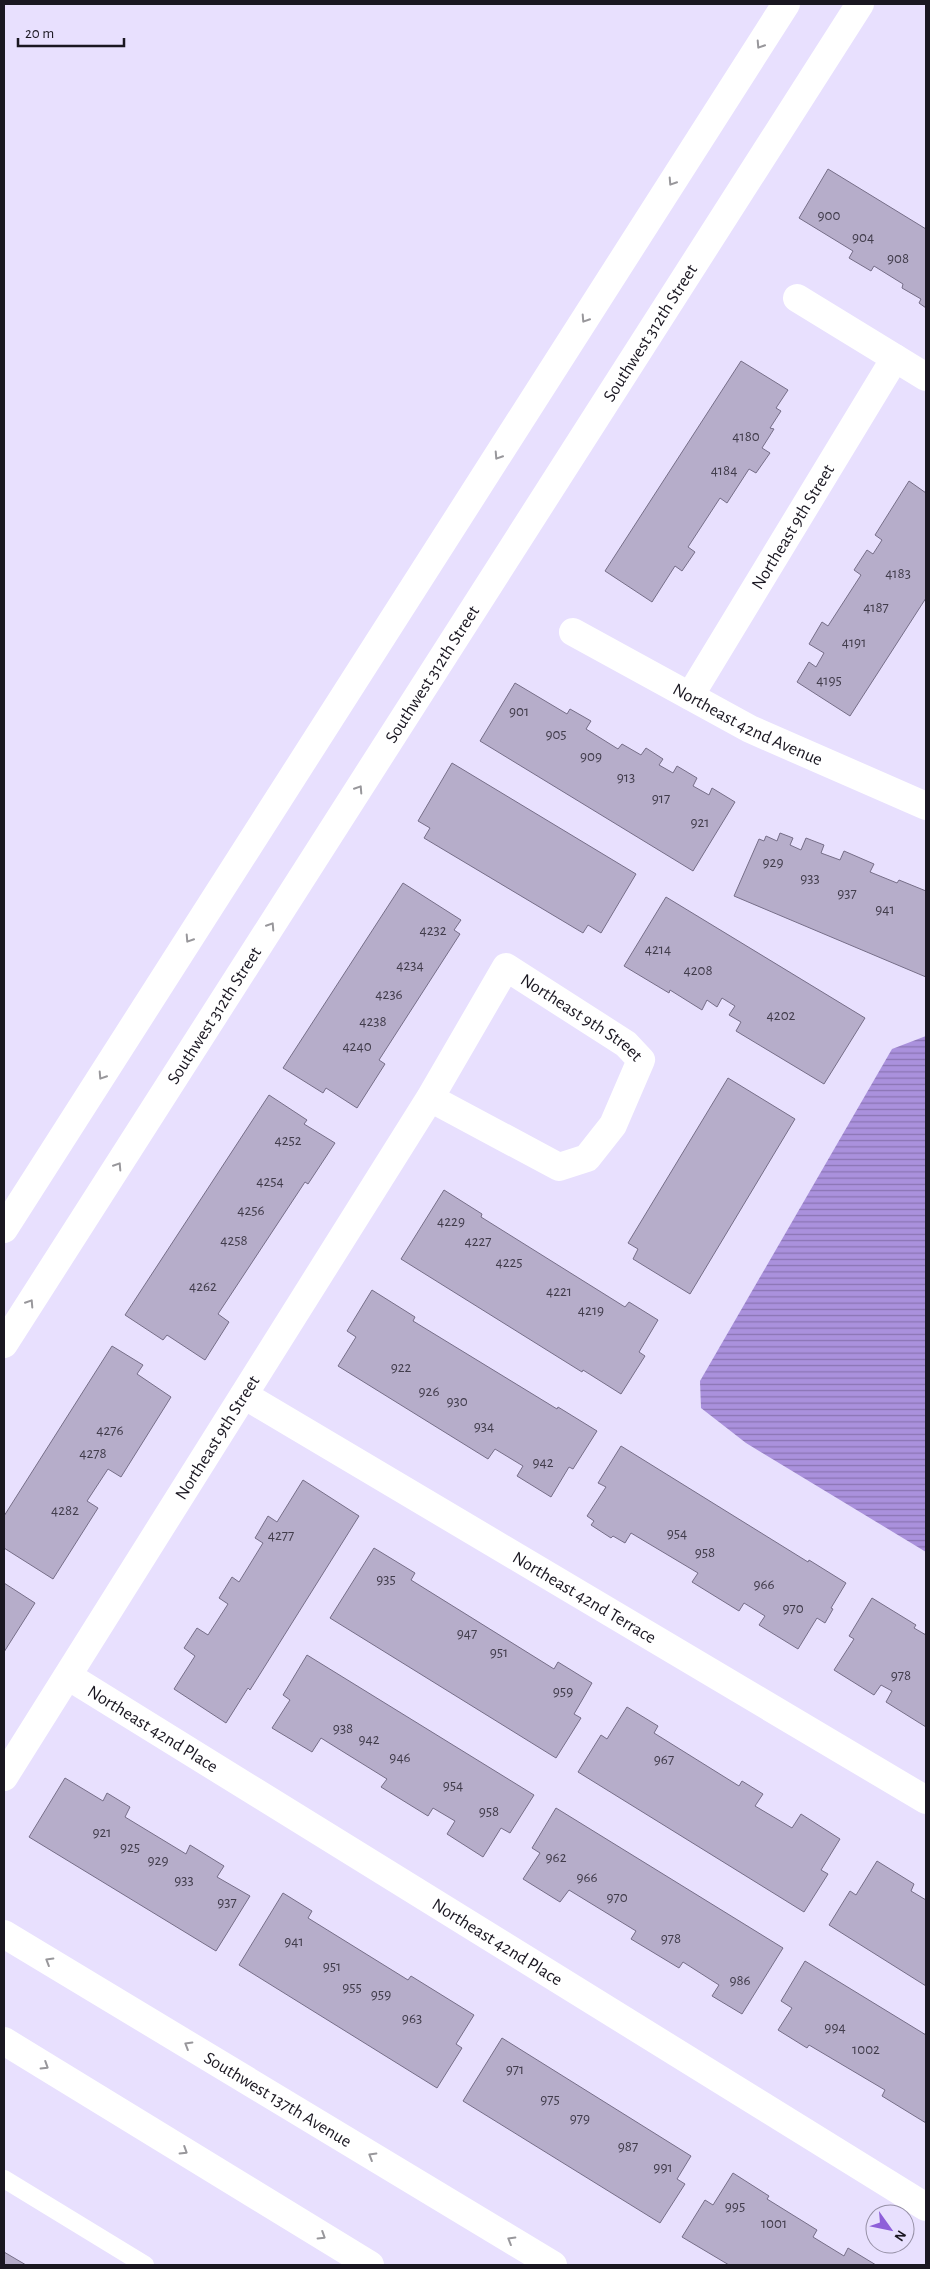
<svg xmlns="http://www.w3.org/2000/svg" width="930" height="2269" font-family="'Alegreya Sans',sans-serif">
<style>
.water{fill:url(#water-rules)}
.building{fill:#b6adca;stroke:#766e88}
.lines{fill:none;stroke-linecap:round;stroke-linejoin:round}
.service{stroke:#fff;stroke-width:18}
.minor{stroke:#fff;stroke-width:28}
.secondary{stroke:#fff;stroke-width:28}
.oneway{stroke:#98979b}
.labels{text-anchor:middle;stroke-width:4.5;stroke-linejoin:round;paint-order:stroke}
.number-label{font-size:15px;fill:#413c4b}
.street-label{font-size:18px;fill:#1a1721;stroke:#e8e0fe}
</style>
<defs>
<pattern id="water-rules" width="6" height="5" patternUnits="userSpaceOnUse" patternTransform="scale(1.25)"><rect width="6" height="5" fill="#aa91dd"/><path d="M0 2.5h6" fill="none" stroke="#8a75b3"/></pattern>
</defs>
<rect width="100%" height="100%" fill="#e8e0fe"/>
<path class="water" d="M926,1036V1552L746,1443L701,1408L700,1381L892,1049Z"/>
<path class="building" d="M828,169L926,229V308L919,303L921,299L902,288L903,284L874,266L871,271L849,258L853,251L799,218Z
M741,361L788,390L776,408L781,411L770,428L774,429L762,448L770,453L756,473L749,469L727,503L720,498L688,547L695,552L682,571L675,566L652,602L605,571Z
M909,481L926,493V598L850,716L797,682L809,662L816,667L824,653L809,644L822,622L828,626L861,575L854,570L867,550L873,554L882,540L875,535Z
M515,683L567,714L570,709L591,721L586,729L618,749L622,744L641,755L646,748L663,759L659,765L673,773L677,766L697,778L693,786L709,795L712,788L735,802L693,871L480,741Z
M452,763L636,874L601,933L588,925L583,933L424,838L430,828L418,821Z
M780,833L793,838L790,845L801,850L806,838L824,845L821,853L840,860L844,851L874,864L870,872L897,883L899,880L926,891V977L734,896L759,839L764,841L766,836L777,841Z
M403,883L461,920L454,930L460,934L379,1060L385,1064L357,1108L326,1088L323,1093L283,1068Z
M666,897L865,1018L824,1084L736,1031L741,1022L729,1015L735,1006L722,998L717,1007L707,1000L702,1010L670,990L669,993L624,966Z
M728,1078L795,1119L690,1294L633,1259L638,1249L628,1243Z
M269,1095L307,1120L304,1124L335,1143L308,1184L305,1182L218,1314L229,1322L205,1360L167,1335L163,1340L125,1315Z
M444,1190L482,1214L481,1217L625,1307L629,1302L658,1320L639,1352L645,1356L621,1394L583,1370L582,1372L401,1259Z
M372,1290L415,1317L413,1321L557,1409L558,1407L597,1431L573,1469L569,1467L551,1497L517,1476L523,1466L495,1449L488,1459L338,1366L356,1337L347,1331Z
M112,1346L143,1365L137,1374L171,1397L121,1477L108,1469L87,1501L98,1508L53,1579L4,1548V1516Z
M621,1446L808,1562L809,1560L846,1583L831,1608L833,1609L825,1623L817,1618L798,1649L759,1625L765,1616L744,1603L739,1611L692,1582L698,1573L631,1533L625,1543L613,1536L611,1538L591,1525L594,1521L587,1516L606,1487L598,1483Z
M303,1480L359,1516L250,1690L248,1688L226,1723L174,1689L195,1656L184,1648L197,1628L208,1635L228,1604L219,1598L232,1577L239,1582L263,1543L255,1538L268,1516L277,1522Z
M374,1548L415,1573L411,1580L554,1669L558,1662L592,1683L574,1714L581,1718L556,1758L330,1618Z
M4,1583L35,1603L4,1652Z
M872,1598L916,1625L914,1628L926,1635V1727L886,1702L892,1691L881,1685L874,1695L834,1670L854,1639L849,1636Z
M307,1655L534,1795L510,1833L501,1828L483,1857L447,1834L455,1821L433,1808L428,1816L381,1787L387,1779L321,1738L312,1752L272,1728L290,1700L283,1695Z
M627,1707L658,1726L654,1733L739,1786L742,1781L763,1794L755,1806L792,1828L801,1814L840,1839L821,1870L828,1874L804,1912L578,1772L601,1735L607,1739Z
M65,1778L103,1801L107,1793L130,1807L125,1817L186,1854L190,1845L224,1866L217,1877L250,1896L216,1951L29,1837Z
M556,1808L783,1948L742,2014L712,1996L719,1985L683,1962L679,1968L631,1939L636,1931L569,1890L560,1902L523,1879L540,1853L532,1848Z
M877,1861L914,1884L911,1891L926,1900V1986L829,1925L850,1891L856,1895Z
M283,1893L312,1911L308,1918L408,1980L411,1976L474,2015L456,2044L462,2048L437,2088L239,1965Z
M805,1961L926,2035V2123L882,2096L885,2090L809,2045L807,2048L778,2030L792,2008L781,2001Z
M502,2038L691,2156L677,2179L685,2184L660,2223L463,2101Z
M733,2173L769,2196L767,2199L817,2230L813,2237L844,2256L848,2248L876,2265H729L682,2237L705,2200L713,2205Z
M4,2252L26,2265H4Z"/>
<g class="lines">
<path class="service" d="M4,2179L145,2265"/>
<g class="minor">
<path d="M797,298L926,377"/>
<path id="s1" d="M573,632L750,729L926,806"/>
<path id="s2" d="M690,696L895,358"/>
<path id="s3" d="M244,1395L926,1800"/>
<path id="s4" d="M68,1676L926,2207"/>
<path id="s5" d="M4,1777L430,1098L506,967L626,1044L641,1060L613,1125L587,1158L559,1167L430,1098"/>
</g>
<g class="secondary">
<path d="M4,1229L786,4"/>
<path id="s6" d="M4,1344L860,4"/>
<path id="s7" d="M4,1934L553,2265"/>
<path d="M4,2041L370,2265"/>
</g>
</g>
<defs><path id="oneway-chevron" d="M-2-3.5L2.5 0L-2 3.5" fill="none" stroke-width="1.6" stroke-linecap="round" stroke-linejoin="round" transform="scale(1.25)"/></defs>
<g class="oneway">
<use href="#oneway-chevron" transform="translate(760 45) rotate(123)"/>
<use href="#oneway-chevron" transform="translate(672 182) rotate(123)"/>
<use href="#oneway-chevron" transform="translate(585 319) rotate(123)"/>
<use href="#oneway-chevron" transform="translate(498 456) rotate(123)"/>
<use href="#oneway-chevron" transform="translate(359 789) rotate(-57)"/>
<use href="#oneway-chevron" transform="translate(271 926) rotate(-57)"/>
<use href="#oneway-chevron" transform="translate(189 939) rotate(123)"/>
<use href="#oneway-chevron" transform="translate(102 1076) rotate(123)"/>
<use href="#oneway-chevron" transform="translate(118 1166) rotate(-57)"/>
<use href="#oneway-chevron" transform="translate(30 1303) rotate(-57)"/>
<use href="#oneway-chevron" transform="translate(49 1961) rotate(-149)"/>
<use href="#oneway-chevron" transform="translate(188 2045) rotate(-149)"/>
<use href="#oneway-chevron" transform="translate(45 2066) rotate(32)"/>
<use href="#oneway-chevron" transform="translate(184 2151) rotate(32)"/>
<use href="#oneway-chevron" transform="translate(372 2156) rotate(-149)"/>
<use href="#oneway-chevron" transform="translate(322 2236) rotate(32)"/>
<use href="#oneway-chevron" transform="translate(511 2240) rotate(-149)"/>
</g>
<g class="labels">
<g class="number-label">
<text x="829" y="220">900</text>
<text x="863" y="242">904</text>
<text x="898" y="263">908</text>
<text x="746" y="441">4180</text>
<text x="724" y="475">4184</text>
<text x="898" y="578">4183</text>
<text x="876" y="612">4187</text>
<text x="854" y="647">4191</text>
<text x="829" y="685">4195</text>
<text x="519" y="716">901</text>
<text x="556" y="739">905</text>
<text x="591" y="761">909</text>
<text x="626" y="782">913</text>
<text x="661" y="803">917</text>
<text x="700" y="827">921</text>
<text x="773" y="867">929</text>
<text x="810" y="883">933</text>
<text x="847" y="898">937</text>
<text x="885" y="914">941</text>
<text x="433" y="935">4232</text>
<text x="658" y="954">4214</text>
<text x="410" y="970">4234</text>
<text x="698" y="975">4208</text>
<text x="389" y="999">4236</text>
<text x="781" y="1020">4202</text>
<text x="373" y="1026">4238</text>
<text x="357" y="1051">4240</text>
<text x="288" y="1145">4252</text>
<text x="270" y="1186">4254</text>
<text x="251" y="1215">4256</text>
<text x="451" y="1226">4229</text>
<text x="234" y="1245">4258</text>
<text x="478" y="1246">4227</text>
<text x="509" y="1267">4225</text>
<text x="203" y="1291">4262</text>
<text x="559" y="1296">4221</text>
<text x="591" y="1315">4219</text>
<text x="401" y="1372">922</text>
<text x="429" y="1396">926</text>
<text x="457" y="1406">930</text>
<text x="484" y="1431">934</text>
<text x="110" y="1435">4276</text>
<text x="93" y="1458">4278</text>
<text x="543" y="1467">942</text>
<text x="65" y="1515">4282</text>
<text x="677" y="1538">954</text>
<text x="281" y="1540">4277</text>
<text x="705" y="1557">958</text>
<text x="386" y="1584">935</text>
<text x="764" y="1589">966</text>
<text x="793" y="1613">970</text>
<text x="467" y="1638">947</text>
<text x="499" y="1657">951</text>
<text x="901" y="1680">978</text>
<text x="563" y="1696">959</text>
<text x="343" y="1733">938</text>
<text x="369" y="1744">942</text>
<text x="400" y="1762">946</text>
<text x="664" y="1764">967</text>
<text x="453" y="1790">954</text>
<text x="489" y="1816">958</text>
<text x="102" y="1837">921</text>
<text x="130" y="1852">925</text>
<text x="556" y="1862">962</text>
<text x="158" y="1865">929</text>
<text x="587" y="1882">966</text>
<text x="184" y="1885">933</text>
<text x="617" y="1902">970</text>
<text x="227" y="1907">937</text>
<text x="671" y="1943">978</text>
<text x="294" y="1946">941</text>
<text x="332" y="1971">951</text>
<text x="740" y="1985">986</text>
<text x="352" y="1992">955</text>
<text x="381" y="1999">959</text>
<text x="412" y="2023">963</text>
<text x="835" y="2032">994</text>
<text x="866" y="2054">1002</text>
<text x="515" y="2074">971</text>
<text x="550" y="2104">975</text>
<text x="580" y="2123">979</text>
<text x="628" y="2151">987</text>
<text x="663" y="2172">991</text>
<text x="735" y="2211">995</text>
<text x="774" y="2228">1001</text>
</g>
<g class="street-label">
<text dy="6" stroke="none"><textPath href="#s6" startOffset="1200">Southwest 312th Street</textPath></text>
<text dy="6" stroke="none"><textPath href="#s2" startOffset="198">Northeast 9th Street</textPath></text>
<text dy="6" stroke="none"><textPath href="#s6" startOffset="795">Southwest 312th Street</textPath></text>
<text dy="6" stroke="none"><textPath href="#s1" startOffset="198">Northeast 42nd Avenue</textPath></text>
<text dy="6" stroke="none"><textPath href="#s6" startOffset="390">Southwest 312th Street</textPath></text>
<text dy="6" stroke="none"><textPath href="#s5" startOffset="1044">Northeast 9th Street</textPath></text>
<text dy="6" stroke="none"><textPath href="#s5" startOffset="401">Northeast 9th Street</textPath></text>
<text dy="6" stroke="none"><textPath href="#s3" startOffset="396">Northeast 42nd Terrace</textPath></text>
<text dy="6" stroke="none"><textPath href="#s4" startOffset="100">Northeast 42nd Place</textPath></text>
<text dy="6" stroke="none"><textPath href="#s4" startOffset="505">Northeast 42nd Place</textPath></text>
<text dy="6" stroke="none"><textPath href="#s7" startOffset="320">Southwest 137th Avenue</textPath></text>
</g>
</g>
<rect width="930" height="2269" fill="none" stroke="#1a1721" stroke-width="10"/>
<g transform="translate(890 2229) rotate(123)"><circle r="24" fill="#e8e0fe" stroke="#9690a6"/>
<path d="M0-4L9 19L0 12L-9 19Z" fill="#8e5fd9"/>
<text y="-8" font-size="14" font-weight="bold" text-anchor="middle" fill="#1a1721">N</text>
</g>
<path d="M18 38v8h106v-8" fill="none" stroke="#1a1721" stroke-width="2.5"/>
<text x="25" y="38" font-size="15" fill="#1a1721" stroke="#e8e0fe" stroke-width="4" paint-order="stroke">20 m</text>
</svg>
